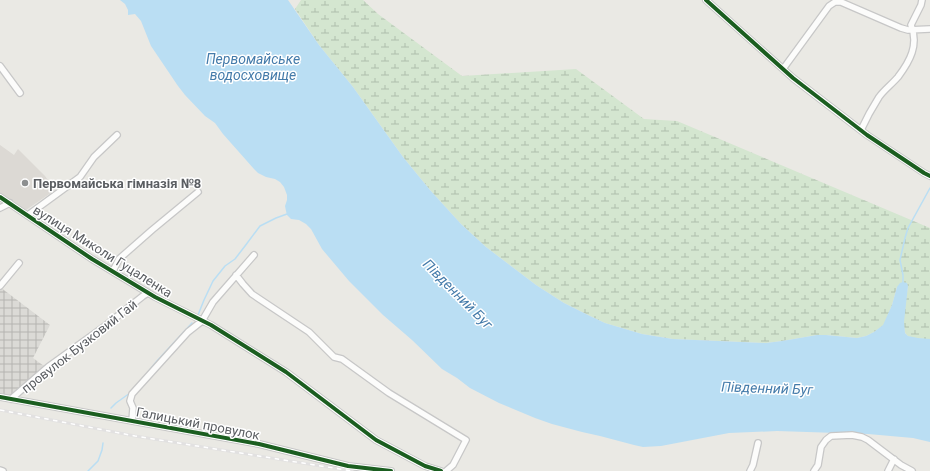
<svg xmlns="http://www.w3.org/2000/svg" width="930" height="471" font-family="Roboto,sans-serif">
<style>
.industrial{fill:url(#industrial-grid)}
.education{fill:#dcd9d4}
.wetland{fill:url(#wetland-marsh)}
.water{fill:#badef3}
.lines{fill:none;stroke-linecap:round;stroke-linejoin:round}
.stream{stroke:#badef3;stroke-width:1.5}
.minor-casing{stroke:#c7c7c7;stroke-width:8}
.minor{stroke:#fcfcfb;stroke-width:5.5}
.rail-casing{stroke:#e2e1e1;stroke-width:3}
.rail{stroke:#fff;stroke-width:1.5;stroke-dasharray:4.5;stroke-linecap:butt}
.cycleway-casing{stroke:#fff;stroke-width:6}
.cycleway{stroke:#1b5e20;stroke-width:4}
.poi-dot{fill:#8d8f90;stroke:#fff;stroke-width:1.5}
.labels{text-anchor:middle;stroke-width:3;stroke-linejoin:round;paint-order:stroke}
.poi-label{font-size:13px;font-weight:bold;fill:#5b5e62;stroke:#fff;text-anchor:start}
.street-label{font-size:13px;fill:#5b5e62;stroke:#fff}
.water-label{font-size:14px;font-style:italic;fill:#447baa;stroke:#fff}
</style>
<defs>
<pattern id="industrial-grid" width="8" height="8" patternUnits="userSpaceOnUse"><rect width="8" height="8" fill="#dbdad6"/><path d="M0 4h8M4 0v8" fill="none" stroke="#b5b4b1"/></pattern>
<pattern id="wetland-marsh" width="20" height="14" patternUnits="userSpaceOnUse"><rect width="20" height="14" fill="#d4e6d0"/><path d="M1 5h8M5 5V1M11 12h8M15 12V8" fill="none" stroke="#afbeac"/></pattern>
</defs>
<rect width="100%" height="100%" fill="#eae9e4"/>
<path class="industrial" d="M0,287L50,325L33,358L44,366L10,396L0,394Z"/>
<path class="education" d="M0,145L14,155L18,149L45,176L55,190L26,210L0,194Z"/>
<path class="wetland" d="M301,0H363L378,14L462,76L576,69L644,119L677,121L930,228V339C923,339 914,339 908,336C899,331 907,296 908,286L897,287L892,305L884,325L874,332L866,336L857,338L826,335H817L782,341L766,343L673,339L642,334L605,323L590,316L564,303L536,285L486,247L461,224L430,190L403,157L353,87L319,45L295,9Z"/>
<path class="water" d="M120,0H288L319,45L353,87L403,157L430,190L461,224L486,247L536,285L564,303L590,316L605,323L642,334L673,339L766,343L782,341L817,335H826L857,338L866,336L874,332L883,325L892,305L897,287L900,283L903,282L907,283L908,286L904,322L905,333L908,336L918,338L930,339V442L913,438L868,434L777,431L729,433L661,446L643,447L634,445L600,436L582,432L552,424L535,418L499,403L470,388L457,378L442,369L412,340L383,315L349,281L322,249L311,229L306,224L299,220L291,219L287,215L286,211L285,206L287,200V195L284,187L280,182L275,179L266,177L258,173L254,169L223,134L215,123L205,116L185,95L178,86L151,46L141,21L135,14L128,15V10L125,4Z"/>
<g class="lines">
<path class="stream" d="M903,283V275L900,260L905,238L908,228L930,188
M198,315L204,300L213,281L225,266L235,259L245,246L260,226L276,218L287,214
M148,372L157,361L192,323
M111,408L116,403L130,393
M88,471L98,461L102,450L103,443"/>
<g class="minor-casing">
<path id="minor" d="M706,0L793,78L867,135L924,173L930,176
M0,66L20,93
M783,69L829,6L835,2H841L901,28L908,30L930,29
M861,130C866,119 872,108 879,97C884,90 892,84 898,77C910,61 919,45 911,25L921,5L922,0
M0,197L92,259L155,297L211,325L286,372L376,440L425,466L441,471
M0,208L10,203
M28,215L80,177L94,157L117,135
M113,271L119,259L152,230L198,192
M236,275L243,284L252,294L309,332L334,357L342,359L389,393L466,440L453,465L446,471
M0,286L19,263
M0,397L259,444L348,466L391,471
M11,399L48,367L105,326L143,296L148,293
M132,421L133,408L130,401L132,394L188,332L202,321L213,302L254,255
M0,470L3,471
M750,471L753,465L758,443
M814,471L818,465L821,447L826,440L831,436L852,435L862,437L868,440L901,465L912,471
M888,471L894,459"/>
</g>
<use href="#minor" class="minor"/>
<g class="rail-casing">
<path id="rail" d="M0,410L135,436L352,471"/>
</g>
<use href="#rail" class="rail"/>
<g class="cycleway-casing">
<path id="cycleway" d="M706,0L793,78L867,135L924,173L930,176
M0,197L92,259L155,297L211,325L286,372L376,440L425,466L441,471
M0,397L259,444L348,466L391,471"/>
</g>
<use href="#cycleway" class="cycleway"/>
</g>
<circle class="poi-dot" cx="25" cy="183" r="4"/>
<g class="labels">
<g class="poi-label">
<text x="33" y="188">Первомайська гімназія №8</text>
</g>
<g class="street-label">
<text transform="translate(103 251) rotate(32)" y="5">вулиця Миколи Гуцаленка</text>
<text transform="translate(79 346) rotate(-38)" y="5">провулок Бузковий Гай</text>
<text transform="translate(198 423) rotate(11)" y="5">Галицький провулок</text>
</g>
<g class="water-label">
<text x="253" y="64">Первомайське<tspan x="253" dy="16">водосховище</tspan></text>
<text transform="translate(458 294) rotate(45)" y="5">Південний Буг</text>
<text transform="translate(767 388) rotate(2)" y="5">Південний Буг</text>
</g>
</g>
</svg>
